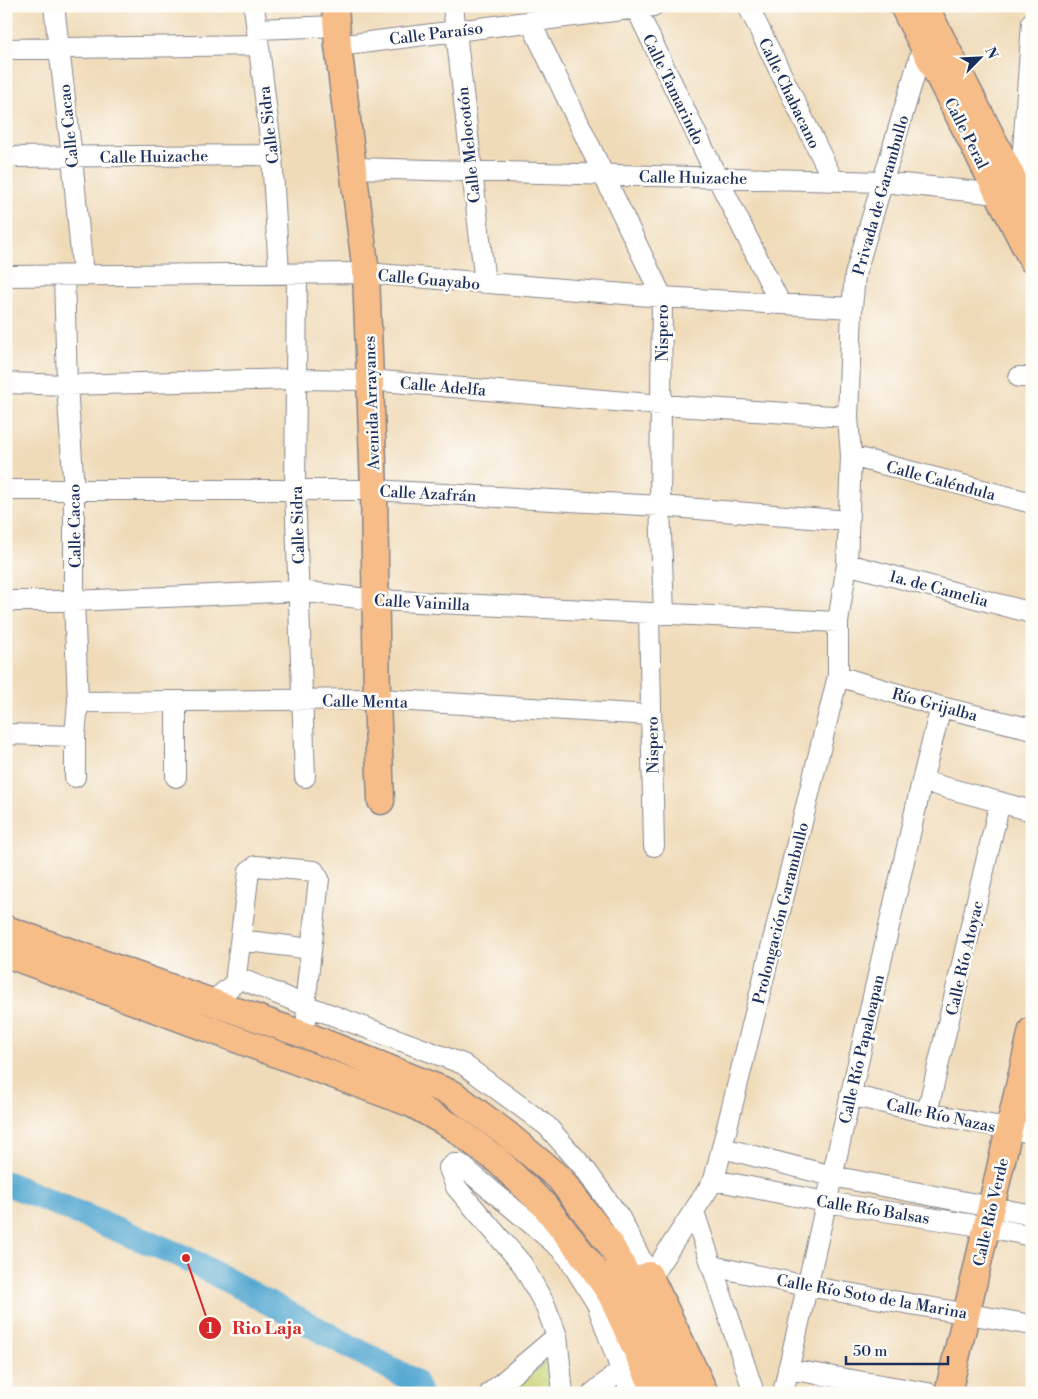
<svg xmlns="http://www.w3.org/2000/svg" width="1038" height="1399" font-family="'Libre Bodoni',serif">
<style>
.green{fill:#c7d475;stroke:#71826a}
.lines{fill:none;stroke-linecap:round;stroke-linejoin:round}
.river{stroke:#55a8d1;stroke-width:25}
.minor-casing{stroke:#86858c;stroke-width:22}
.major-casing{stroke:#86858c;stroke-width:29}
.minor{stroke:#fff;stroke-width:20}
.major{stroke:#f7bd88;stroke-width:26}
.labels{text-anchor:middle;stroke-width:5;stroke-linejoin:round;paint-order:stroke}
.street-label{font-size:16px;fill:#1b2f5e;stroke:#fdfcf7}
.leader{fill:none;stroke:#d62828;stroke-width:2}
.callout-dot{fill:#d62828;stroke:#fdfcf7;stroke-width:2}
.mark-label{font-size:15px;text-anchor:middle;font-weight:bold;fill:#fff}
.callout-label{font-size:18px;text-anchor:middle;font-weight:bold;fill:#d62828;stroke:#fdfcf7;stroke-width:5;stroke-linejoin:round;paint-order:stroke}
</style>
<rect width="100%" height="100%" fill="#fdfcf7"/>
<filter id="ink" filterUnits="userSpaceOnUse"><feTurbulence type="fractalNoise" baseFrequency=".02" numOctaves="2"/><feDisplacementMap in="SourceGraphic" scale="10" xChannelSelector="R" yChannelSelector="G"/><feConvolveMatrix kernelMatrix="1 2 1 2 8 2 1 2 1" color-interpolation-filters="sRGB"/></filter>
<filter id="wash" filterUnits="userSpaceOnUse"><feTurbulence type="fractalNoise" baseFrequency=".0096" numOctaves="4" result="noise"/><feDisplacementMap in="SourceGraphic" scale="20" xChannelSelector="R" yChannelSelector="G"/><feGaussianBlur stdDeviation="1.12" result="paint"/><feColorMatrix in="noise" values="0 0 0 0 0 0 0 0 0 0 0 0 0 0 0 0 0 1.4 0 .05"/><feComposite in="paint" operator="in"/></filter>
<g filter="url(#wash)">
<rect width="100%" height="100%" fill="#f0dbb9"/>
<path class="green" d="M548,1360L550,1393H510Z"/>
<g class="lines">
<path class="river" d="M6,1183L186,1258L414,1381L419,1393"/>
</g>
</g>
<g filter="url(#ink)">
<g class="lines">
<g class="minor-casing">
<path id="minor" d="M54,6L72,157L83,275
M254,6L272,155L279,273
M453,6L485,283
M748,6L833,180
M636,8L717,177L780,303
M530,21L662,297L660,506L664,614
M257,29L337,26
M338,46L653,6
M6,49L258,45
M6,157L272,155
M353,168L883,182L998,194L1010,193
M1020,192L1032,22
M297,274L295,489L305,777
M6,276L366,273L662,297L852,308
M64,276L67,385L74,491V601L78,702L75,736V777
M1019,377H1032
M6,383L67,385L295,379L370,380L661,405L848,417
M851,456L1032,503
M6,490H374L660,506L849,521
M847,564L1032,613
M6,601H74L299,591L376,600L838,622
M649,614L654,846
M838,676L941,707L1032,729
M176,701V777
M78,702L377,699L651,715
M6,734L75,736
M922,781L1032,811
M241,940L311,949
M236,977L305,1005L463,1064L547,1126L585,1169L620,1218L649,1275L656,1269L714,1180L838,676V622L847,564L851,456L848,417L852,308L855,275L925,39
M212,1002L235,983L249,871L256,866L314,871L319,879L305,1005L307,1017
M850,1095L927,1113L1032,1133
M927,1113L1000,802
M723,1148L832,1176L1032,1215
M714,1180L826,1202L987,1227L1032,1236
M694,1212L754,1393
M712,1266L807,1286L1032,1325
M788,1369L928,1393
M490,1393L557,1336
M563,1393L557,1336L545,1305L522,1264L456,1187L449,1168L454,1164H460L560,1248L568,1257L597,1304L621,1370L632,1393
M593,1393L621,1370
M783,1393L922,781L941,707"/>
</g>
<g class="major-casing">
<path id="major" d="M335,6L338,46L366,273L374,490L377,699L381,801
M903,6L1032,260
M926,6L932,20L1032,216
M6,929L313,1038L453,1094L508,1135L559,1178L610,1244L632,1284L684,1393
M6,954L412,1104L453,1127L497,1160L544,1205L591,1265L611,1295L656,1393
M616,1292L649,1275L705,1393
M948,1393L1032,1030"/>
</g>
<use href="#minor" class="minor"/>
<use href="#major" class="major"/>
</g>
</g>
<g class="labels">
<g class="street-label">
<text transform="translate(436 33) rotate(-7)" y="6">Calle Paraíso</text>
<text transform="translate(674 89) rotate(64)" y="6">Calle Tamarindo</text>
<text transform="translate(790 93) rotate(64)" y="6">Calle Chabacano</text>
<text transform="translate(268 125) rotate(-97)" y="6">Calle Sidra</text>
<text transform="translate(68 126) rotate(-96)" y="6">Calle Cacao</text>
<text transform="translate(967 133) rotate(63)" y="6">Calle Peral</text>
<text transform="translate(468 145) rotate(-96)" y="6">Calle Melocotón</text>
<text transform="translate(154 156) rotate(-1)" y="6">Calle Huizache</text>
<text transform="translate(693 177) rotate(1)" y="6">Calle Huizache</text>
<text transform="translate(880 195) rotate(-74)" y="6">Privada de Garambullo</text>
<text transform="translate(429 279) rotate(5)" y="6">Calle Guayabo</text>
<text transform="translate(662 333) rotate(-90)" y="6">Nispero</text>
<text transform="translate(443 386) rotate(5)" y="6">Calle Adelfa</text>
<text transform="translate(371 403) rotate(-92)" y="6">Avenida Arrayanes</text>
<text transform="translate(941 480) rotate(15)" y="6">Calle Caléndula</text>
<text transform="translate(428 493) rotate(3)" y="6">Calle Azafrán</text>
<text transform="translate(297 525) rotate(-92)" y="6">Calle Sidra</text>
<text transform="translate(74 526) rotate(-91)" y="6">Calle Cacao</text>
<text transform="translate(939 588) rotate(15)" y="6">1a. de Camelia</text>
<text transform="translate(422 602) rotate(3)" y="6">Calle Vainilla</text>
<text transform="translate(365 701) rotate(1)" y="6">Calle Menta</text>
<text transform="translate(935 704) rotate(15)" y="6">Río Grijalba</text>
<text transform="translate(652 745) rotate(-91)" y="6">Nispero</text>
<text transform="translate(780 913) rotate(-76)" y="6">Prolongación Garambullo</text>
<text transform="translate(964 958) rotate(-77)" y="6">Calle Río Atoyac</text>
<text transform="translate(861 1049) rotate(-77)" y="6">Calle Río Papaloapan</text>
<text transform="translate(941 1115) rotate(12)" y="6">Calle Río Nazas</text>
<text transform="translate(873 1209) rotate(9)" y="6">Calle Río Balsas</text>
<text transform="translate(990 1212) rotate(-77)" y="6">Calle Río Verde</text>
<text transform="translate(872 1296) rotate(10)" y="6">Calle Río Soto de la Marina</text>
</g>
</g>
<path class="leader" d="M186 1258L210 1328"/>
<g class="callout-dot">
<circle cx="186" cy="1258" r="5"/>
<circle cx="210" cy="1328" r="12"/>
</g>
<g class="mark-label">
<text x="210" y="1333">1</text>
</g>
<g class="callout-label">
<text x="267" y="1334">Rio Laja</text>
</g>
<rect width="1038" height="1399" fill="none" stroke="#fdfcf7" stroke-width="25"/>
<g transform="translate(980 58) rotate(66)" stroke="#fdfcf7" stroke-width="4" paint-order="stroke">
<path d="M0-4L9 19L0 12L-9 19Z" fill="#1b2f5e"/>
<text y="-8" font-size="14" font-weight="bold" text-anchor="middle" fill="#1b2f5e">N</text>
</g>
<path d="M846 1356v8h102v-8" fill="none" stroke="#1b2f5e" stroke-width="2.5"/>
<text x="853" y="1356" font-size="15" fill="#1b2f5e" stroke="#fdfcf7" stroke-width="4" paint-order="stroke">50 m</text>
</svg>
